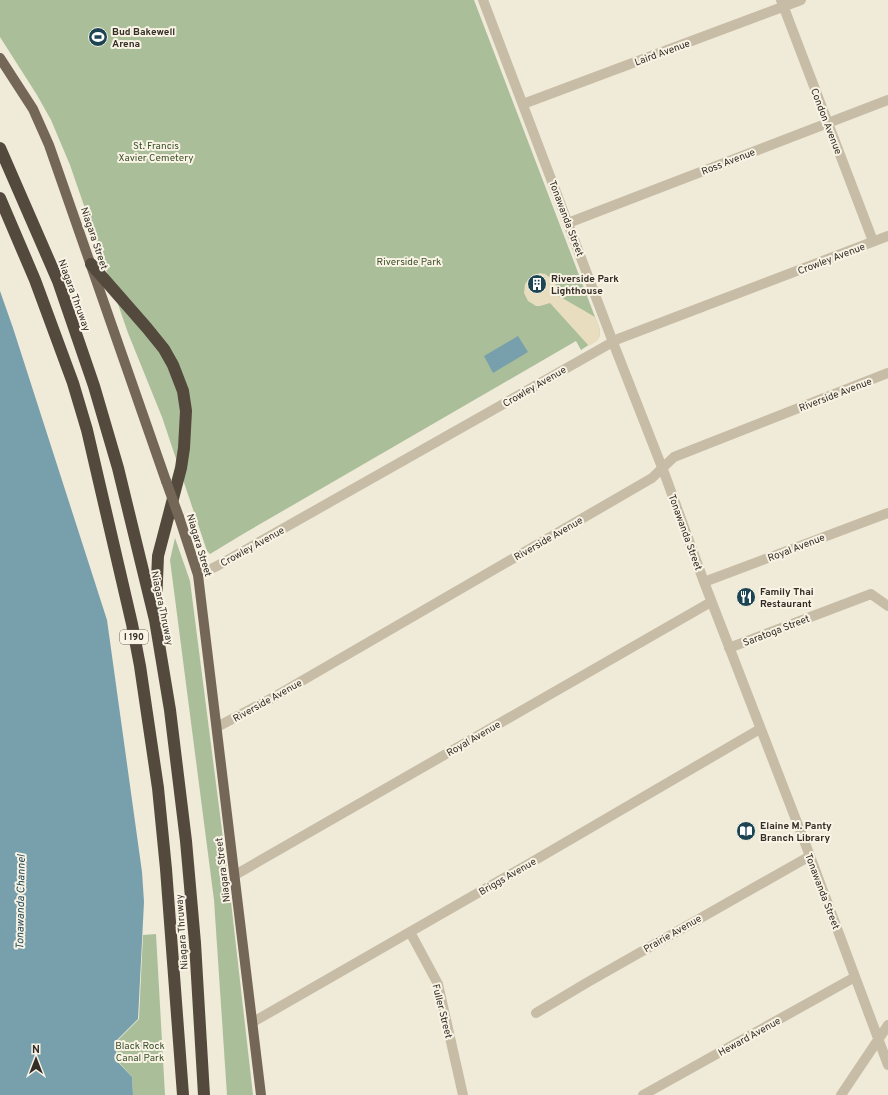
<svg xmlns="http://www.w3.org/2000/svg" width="888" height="1095" font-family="Overpass,sans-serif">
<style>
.green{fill:#aabe99}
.plaza{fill:#e8debf}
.water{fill:#789fac}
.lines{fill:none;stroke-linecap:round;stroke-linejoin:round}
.minor{stroke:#c7bca5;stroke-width:10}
.major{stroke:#756757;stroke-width:10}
.highway{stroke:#54493d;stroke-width:12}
.major-bridge{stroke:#756757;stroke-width:10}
.labels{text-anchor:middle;stroke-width:4;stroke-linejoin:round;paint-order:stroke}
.shield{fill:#f8f3e4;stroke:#6e685f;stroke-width:1}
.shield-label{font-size:9px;font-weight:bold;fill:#332d26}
.poi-label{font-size:10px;font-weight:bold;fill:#332d26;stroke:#f8f3e4;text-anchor:start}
.street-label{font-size:10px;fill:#332d26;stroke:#f8f3e4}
.park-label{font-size:10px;fill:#3b502a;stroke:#f8f3e4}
.water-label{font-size:11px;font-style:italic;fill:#1d4453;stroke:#f8f3e4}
</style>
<rect width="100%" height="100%" fill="#f0ead8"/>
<path class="green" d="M0,0H474L600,330L599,338L581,350L576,341L243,534L210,554L207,551L162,417L128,333L70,165L51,120L37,95L0,37Z
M175,538L190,581L230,893L253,1095H227L214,900L170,560Z
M156,934L165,1095H133L132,1077L117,1060L118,1040L139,1019L143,935Z"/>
<path class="plaza" d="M540,273L545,274L554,280L556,284L557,295L595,317L600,330L599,338L597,341L589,346L550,303L540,306H536L528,301L524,293L525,284L531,277Z"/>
<path class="water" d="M0,291L13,328L107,620L142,872L144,902L138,1019L117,1040L116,1060L132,1077L133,1095H0Z
M518,336L528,352L493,373L484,356Z"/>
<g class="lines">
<path class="minor" d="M483,0L616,350L665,475L704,582L810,856L888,1065
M781,0L873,241
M523,104L801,0
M568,223L888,100
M198,575L217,566L618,339L888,236
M704,582L888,513
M729,648L871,594L888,606
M217,727L274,697L652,478L674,457L888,373
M235,875L711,602
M410,932L438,984L463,1095
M536,1013L588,982L810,856
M253,1022L525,866L760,729
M643,1095L855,977
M841,1095L888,1025"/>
<path class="major" d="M0,58L33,109L49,145L166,481
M179,517L198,575L261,1095"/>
<path class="highway" d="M0,148L58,281L94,386L118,468L155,620L170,710L186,841L195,943L204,1095
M0,198L35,280L73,383L87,430L132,624L140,666L158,788L166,869L183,1095
M91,264L147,328L164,349L173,365L183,391L186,411L184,448L181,468L158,556L156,605"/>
<path class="major-bridge" d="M166,481L179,517"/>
</g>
<defs>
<g id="stadium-disc" transform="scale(1)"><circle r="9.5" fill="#1d4453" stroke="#f8f3e4"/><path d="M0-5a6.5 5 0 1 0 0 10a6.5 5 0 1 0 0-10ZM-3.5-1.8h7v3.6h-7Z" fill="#fff"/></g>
<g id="building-disc" transform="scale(1)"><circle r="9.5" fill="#1d4453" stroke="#f8f3e4"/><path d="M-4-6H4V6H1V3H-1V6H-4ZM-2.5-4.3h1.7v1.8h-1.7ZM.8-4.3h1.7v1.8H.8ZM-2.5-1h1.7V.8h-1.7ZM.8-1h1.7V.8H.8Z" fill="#fff"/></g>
<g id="restaurant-disc" transform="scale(1)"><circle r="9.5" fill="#1d4453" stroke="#f8f3e4"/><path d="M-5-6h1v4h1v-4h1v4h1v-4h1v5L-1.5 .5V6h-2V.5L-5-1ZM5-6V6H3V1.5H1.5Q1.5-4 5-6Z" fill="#fff"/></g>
<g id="library-disc" transform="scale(1)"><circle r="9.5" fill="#1d4453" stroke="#f8f3e4"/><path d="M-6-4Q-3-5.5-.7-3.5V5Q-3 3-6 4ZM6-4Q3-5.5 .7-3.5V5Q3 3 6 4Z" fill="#fff"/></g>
</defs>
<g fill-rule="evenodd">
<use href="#stadium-disc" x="98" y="37"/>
<use href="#building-disc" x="537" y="284"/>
<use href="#restaurant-disc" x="746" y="597"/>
<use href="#library-disc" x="746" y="831"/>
</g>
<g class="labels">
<rect class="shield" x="120" y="630" width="28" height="14" rx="3"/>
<g class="shield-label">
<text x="134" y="640">I 190</text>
</g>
<g class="poi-label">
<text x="112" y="35">Bud Bakewell<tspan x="112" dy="12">Arena</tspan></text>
<text x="551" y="282">Riverside Park<tspan x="551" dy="12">Lighthouse</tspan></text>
<text x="760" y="595">Family Thai<tspan x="760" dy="12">Restaurant</tspan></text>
<text x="760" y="829">Elaine M. Panty<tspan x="760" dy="12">Branch Library</tspan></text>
</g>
<g class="street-label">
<text transform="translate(662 52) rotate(-20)" y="4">Laird Avenue</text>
<text transform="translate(827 121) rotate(69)" y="4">Condon Avenue</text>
<text transform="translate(728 161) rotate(-21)" y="4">Ross Avenue</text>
<text transform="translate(567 218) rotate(69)" y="4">Tonawanda Street</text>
<text transform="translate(95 238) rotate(71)" y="4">Niagara Street</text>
<text transform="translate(831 258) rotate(-21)" y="4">Crowley Avenue</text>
<text transform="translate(75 295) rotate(70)" y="4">Niagara Thruway</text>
<text transform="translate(534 386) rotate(-30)" y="4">Crowley Avenue</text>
<text transform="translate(835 394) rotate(-21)" y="4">Riverside Avenue</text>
<text transform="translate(686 532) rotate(70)" y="4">Tonawanda Street</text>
<text transform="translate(548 538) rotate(-30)" y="4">Riverside Avenue</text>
<text transform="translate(200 545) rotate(73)" y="4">Niagara Street</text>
<text transform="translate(252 546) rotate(-29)" y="4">Crowley Avenue</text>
<text transform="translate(796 547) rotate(-21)" y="4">Royal Avenue</text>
<text transform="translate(163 608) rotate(78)" y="4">Niagara Thruway</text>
<text transform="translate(776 630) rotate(-21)" y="4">Saratoga Street</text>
<text transform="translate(267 700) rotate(-29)" y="4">Riverside Avenue</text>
<text transform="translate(473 738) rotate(-30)" y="4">Royal Avenue</text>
<text transform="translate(222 870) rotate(-97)" y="4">Niagara Street</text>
<text transform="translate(507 876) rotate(-30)" y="4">Briggs Avenue</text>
<text transform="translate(823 891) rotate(69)" y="4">Tonawanda Street</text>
<text transform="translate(181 932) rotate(-94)" y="4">Niagara Thruway</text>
<text transform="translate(672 933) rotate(-30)" y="4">Prairie Avenue</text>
<text transform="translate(443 1011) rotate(76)" y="4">Fuller Street</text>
<text transform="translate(749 1036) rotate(-29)" y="4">Heward Avenue</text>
</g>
<g class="park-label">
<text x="156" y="149">St. Francis<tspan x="156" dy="12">Xavier Cemetery</tspan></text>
<text x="409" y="265">Riverside Park</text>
<text x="140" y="1049">Black Rock<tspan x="140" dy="12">Canal Park</tspan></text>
</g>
<g class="water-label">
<text transform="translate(20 902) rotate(-89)" y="4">Tonawanda Channel</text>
</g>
</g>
<g transform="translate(36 1059)" stroke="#f8f3e4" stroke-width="3" paint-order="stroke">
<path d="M0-3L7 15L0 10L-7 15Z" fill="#332d26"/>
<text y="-6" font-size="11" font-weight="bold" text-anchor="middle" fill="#332d26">N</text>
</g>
</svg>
